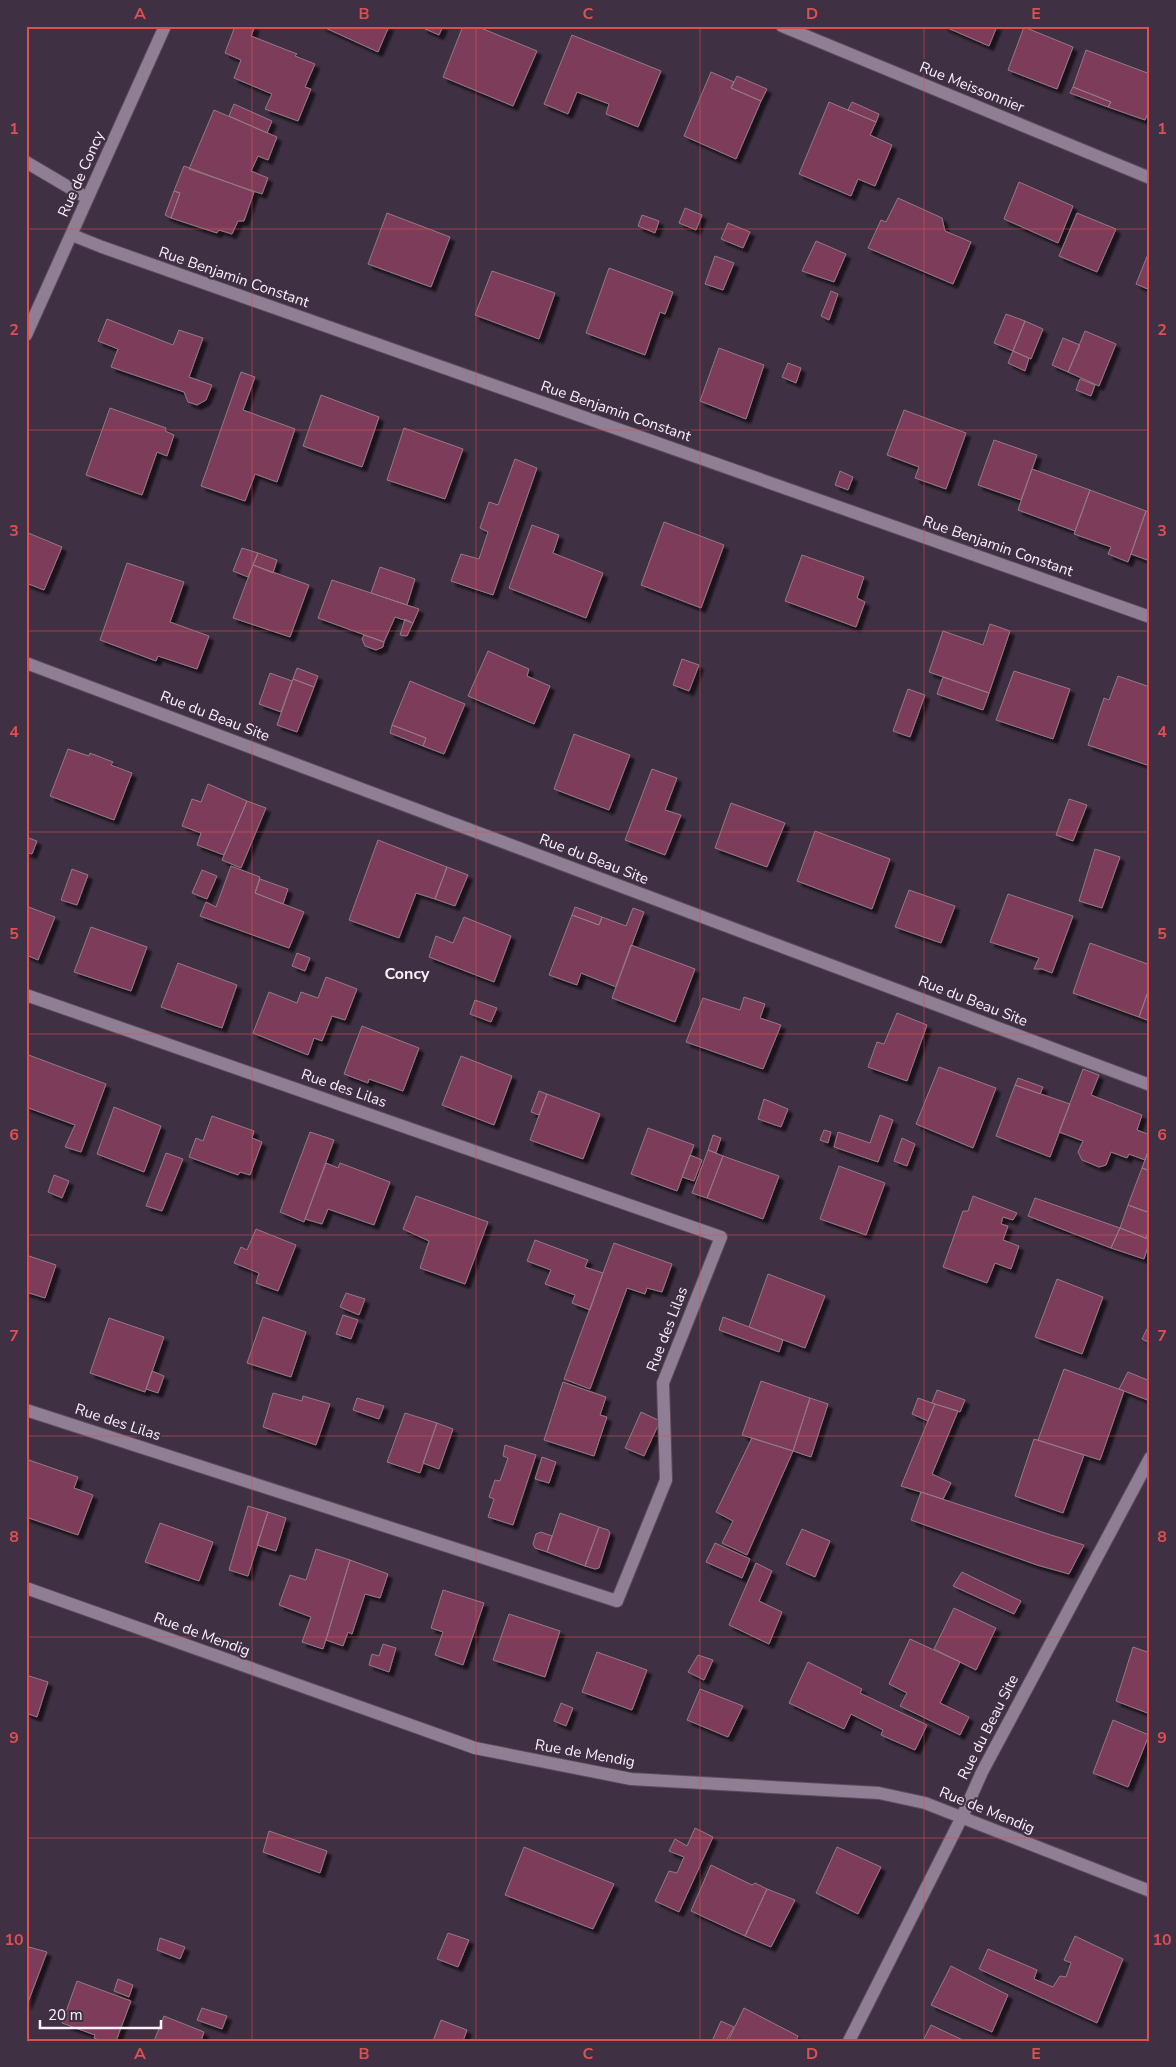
<svg xmlns="http://www.w3.org/2000/svg" width="1176" height="2067" font-family="'Nunito Sans',sans-serif">
<style>
.building{fill:#7d3e5a;stroke:#947882;filter:url(#shadow)}
.lines{fill:none;stroke-linecap:round;stroke-linejoin:round}
.street-casing{stroke:#594c5c;stroke-width:14}
.secondary-casing{stroke:#594c5c;stroke-width:14}
.street{stroke:#907e94;stroke-width:12}
.secondary{stroke:#907e94;stroke-width:12}
.grid{fill:none;stroke:#dd5052;stroke-width:1;stroke-opacity:0.55}
.labels{text-anchor:middle;stroke-width:4.5;stroke-linejoin:round;paint-order:stroke}
.street-label{font-size:15px;fill:#faf0fc;stroke:#403043}
.neighbourhood-label{font-size:16px;font-weight:bold;fill:#faf0fc;stroke:#403043}
.neatline{fill:none;stroke:#dd5052;stroke-width:2}
.grid-label{font-size:16px;text-anchor:middle;font-weight:bold;fill:#dd5052}
</style>
<defs>
<filter id="shadow"><feDropShadow dx="4.5" dy="4.5" stdDeviation="1" flood-color="#0009"/></filter>
</defs>
<rect width="100%" height="100%" fill="#403043"/>
<path class="building" d="M235,26H255L251,36L297,54L295,56L315,64L305,87L311,89L298,121L265,109L272,94L234,78L241,60L225,53Z
M321,26H389L378,52Z
M424,26H443L439,35L423,28Z
M463,26H476L537,51L513,106L443,77Z
M943,26H997L989,46Z
M1024,27L1073,47L1057,89L1008,70Z
M572,35L661,71L638,127L606,114L609,104L577,92L568,114L544,104Z
M1086,50L1150,74V108L1145,120L1108,107L1111,102L1073,87Z
M711,72L734,82L731,88L761,101L736,159L684,136Z
M737,76L767,89L761,101L731,88Z
M1073,87L1111,102L1108,107L1070,93Z
M829,102L876,122L870,135L892,145L875,186L858,179L851,196L799,174Z
M852,102L879,114L876,122L848,110Z
M234,104L272,121L267,133L229,116Z
M214,110L277,137L268,160L258,156L251,171L268,178L262,194L189,169Z
M184,166L254,192L244,221H238L232,234L219,230L217,233L171,218L180,193L174,191Z
M1019,182L1073,206L1058,243L1004,219Z
M174,191L180,193L171,218L165,215Z
M898,198L942,218L945,231L971,242L953,284L868,248L881,220L886,222Z
M685,208L702,215L696,230L679,223Z
M387,213L450,237L431,287L368,264Z
M1077,213L1116,229L1097,272L1059,256Z
M642,215L659,221L655,233L638,226Z
M728,223L750,232L743,248L721,239Z
M816,241L846,254L834,282L802,271Z
M1150,249V290L1136,284Z
M715,256L734,263L723,290L705,284Z
M609,268L673,292L665,314L660,312L645,355L586,333Z
M492,271L555,293L539,339L475,315Z
M831,291L838,294L829,320L821,316Z
M1006,314L1025,321L1013,351L994,343Z
M107,319L173,345L179,330L203,338L189,377L212,385L206,400L197,405L188,402L184,392L111,367L118,349L98,341Z
M1025,321L1043,329L1031,359L1013,351Z
M1085,331L1116,344L1099,386L1068,372Z
M1063,338L1080,345L1068,372L1052,365Z
M719,348L764,365L746,419L700,401Z
M1013,351L1029,358L1025,371L1008,363Z
M788,363L801,368L796,383L782,377Z
M241,372L255,377L243,410L295,429L277,482L255,474L245,501L201,486Z
M1080,379L1095,385L1091,396L1076,390Z
M321,395L379,417L362,467L303,446Z
M110,408L166,428L165,431L174,435L167,456L157,452L142,495L86,475Z
M904,410L966,433L946,489L915,478L919,467L887,455Z
M404,428L463,449L445,499L387,480Z
M994,440L1037,455L1021,500L978,485Z
M515,459L537,468L493,595L451,581L461,554L479,559L488,532L480,528L489,502L498,505Z
M1032,469L1090,490L1075,531L1018,510Z
M840,471L853,477L848,490L835,485Z
M1090,490L1146,511L1128,562L1108,554L1111,547L1074,534Z
M1146,511L1150,512V561L1131,554Z
M664,522L724,545L701,608L641,585Z
M532,525L559,535L553,553L603,573L586,618L509,588Z
M26,532L62,547L44,590L26,583Z
M242,548L258,553L248,577L233,571Z
M258,553L277,560L273,573L253,565Z
M802,555L864,577L857,598L865,602L856,627L785,601Z
M127,563L184,582L170,622L209,636L197,669L158,656L156,661L100,640Z
M253,565L309,585L290,637L233,618Z
M380,567L415,579L407,605L371,593Z
M332,580L419,609L413,623L395,617L384,642L318,618Z
M405,619L413,623L407,636L400,635Z
M990,624L1010,631L989,693L929,672L943,631L983,645Z
M364,635L384,642L383,647L376,650L365,646L362,639Z
M488,651L529,669L527,676L550,686L534,724L468,696Z
M682,659L699,665L689,691L673,685Z
M297,668L318,676L314,687L293,679Z
M1014,671L1070,689L1053,739L996,720Z
M270,673L292,681L281,712L259,704Z
M1118,676L1150,687V766L1088,745L1104,698L1109,700Z
M943,677L989,693L983,710L937,694Z
M293,679L314,687L297,732L277,725Z
M410,681L465,704L444,754L423,746L426,738L392,725Z
M908,689L925,695L910,737L893,731Z
M392,725L426,738L423,746L390,733Z
M574,734L630,755L609,810L554,789Z
M68,749L89,756L90,753L113,762L111,765L132,773L114,820L50,796Z
M652,769L677,778L665,810L681,815L665,855L625,840Z
M208,784L247,801L224,855L197,845L201,833L182,826L192,799L201,802Z
M1069,799L1087,805L1073,841L1056,835Z
M247,801L266,808L241,868L222,860Z
M731,803L785,823L767,867L715,848Z
M815,831L890,859L872,909L797,881Z
M26,837L37,841L32,854L26,852Z
M378,840L447,867L435,899L416,893L399,938L349,920Z
M1095,849L1120,857L1102,908L1079,901Z
M231,866L260,877L255,893L304,912L289,948L200,916L206,902L216,907Z
M447,867L468,875L455,906L435,899Z
M72,869L88,875L77,905L61,900Z
M202,870L217,876L207,899L192,893Z
M260,879L288,889L283,904L255,893Z
M909,890L955,906L941,943L895,927Z
M1008,894L1073,916L1052,973L1042,969H1034L1039,958L990,942Z
M26,906L55,917L38,960L26,955Z
M575,907L602,917L599,925L572,915Z
M633,908L644,912L616,987L581,973L577,985L549,975L572,915L599,925L602,917L626,926Z
M464,917L511,936L494,982L429,957L436,936L453,943Z
M91,927L147,947L131,991L74,972Z
M1090,943L1150,965V986L1139,1017L1073,993Z
M631,945L695,969L675,1022L612,998Z
M297,953L310,958L305,971L292,966Z
M178,963L237,985L222,1028L161,1007Z
M326,977L357,989L345,1020L332,1016L322,1041L314,1038L308,1055L253,1033L269,992L297,1003L301,992L318,998Z
M1150,986V1021L1139,1017Z
M744,997L765,1004L760,1018L781,1025L763,1069L686,1042L703,998L740,1010Z
M475,1000L497,1008L491,1022L470,1014Z
M897,1013L927,1025L907,1081L868,1067L877,1042L884,1044Z
M362,1026L419,1048L403,1091L369,1079L368,1083L344,1074Z
M26,1054L106,1084L81,1152L65,1147L75,1125L26,1107Z
M461,1056L512,1076L494,1125L442,1105Z
M939,1067L996,1088L973,1148L916,1124Z
M1083,1069L1099,1075L1091,1095L1142,1115L1137,1130L1150,1135V1146L1145,1160L1129,1154L1127,1158L1111,1152L1106,1165L1099,1167L1082,1160L1078,1152L1083,1141L1059,1132Z
M1018,1078L1043,1087L1040,1094L1015,1085Z
M1015,1085L1070,1104L1050,1157L996,1136Z
M539,1091L547,1094L539,1115L531,1112Z
M547,1094L600,1114L583,1159L530,1140Z
M764,1099L788,1109L781,1127L758,1119Z
M114,1107L161,1126L144,1172L97,1154Z
M880,1115L893,1120L878,1162L834,1147L838,1132L870,1143Z
M212,1116L254,1131L252,1138L262,1142L250,1175L240,1172L238,1175L189,1157L196,1138L203,1141Z
M648,1128L694,1145L677,1191L631,1174Z
M824,1130L831,1132L828,1143L820,1140Z
M310,1132L334,1140L304,1222L280,1212Z
M713,1135L721,1138L716,1153L708,1150Z
M902,1138L915,1144L907,1166L894,1161Z
M1150,1146V1171L1142,1168Z
M708,1150L723,1156L707,1198L692,1193Z
M166,1153L183,1159L162,1211L146,1206Z
M690,1155L702,1160L694,1181L682,1177Z
M723,1156L779,1176L763,1219L707,1198Z
M326,1163L338,1168L340,1163L390,1182L374,1225L328,1209L322,1224L305,1219Z
M839,1166L885,1183L866,1235L820,1219Z
M1142,1168L1150,1171V1213L1128,1205Z
M54,1175L69,1181L62,1198L48,1192Z
M416,1196L488,1222L465,1284L420,1268L429,1241L403,1229Z
M973,1196L1017,1213L1013,1220L1003,1217L1001,1224L1008,1226L1003,1240L1019,1246L1011,1269L995,1263L987,1283L943,1267L963,1211H968Z
M1035,1198L1120,1228L1111,1248L1028,1216Z
M1128,1205L1150,1213V1227L1146,1238L1120,1228Z
M1120,1228L1150,1240L1144,1259L1111,1248Z
M256,1229L296,1245L278,1291L256,1283L259,1273L234,1263L241,1247L247,1250Z
M535,1240L588,1260L585,1267L603,1273L590,1310L572,1303L575,1295L545,1284L551,1270L527,1261Z
M614,1243L672,1264L662,1292L647,1288L645,1294L627,1288L590,1389L564,1379Z
M26,1255L56,1265L45,1298L26,1292Z
M768,1274L825,1296L805,1348L749,1327Z
M1057,1279L1103,1297L1082,1354L1035,1337Z
M346,1293L365,1299L359,1315L340,1307Z
M343,1315L358,1320L351,1339L336,1334Z
M263,1317L306,1332L291,1377L247,1363Z
M723,1317L783,1340L779,1352L719,1330Z
M109,1318L164,1337L145,1392L90,1373Z
M1150,1323V1343L1142,1339Z
M1064,1369L1124,1391L1100,1460L1038,1440Z
M152,1371L164,1376L158,1393L146,1389Z
M1128,1372L1150,1381V1401L1119,1389Z
M761,1381L810,1398L793,1451L742,1435Z
M563,1382L606,1397L600,1415L607,1417L594,1456L544,1440Z
M937,1390L965,1400L960,1412L932,1403Z
M273,1393L302,1401L303,1396L330,1404L316,1445L263,1427Z
M357,1398L384,1406L379,1419L353,1410Z
M810,1398L828,1404L811,1457L793,1451Z
M918,1398L935,1404L928,1421L912,1414Z
M935,1404L958,1411L932,1474L951,1483L943,1499L901,1486Z
M641,1412L660,1421L644,1456L625,1448Z
M405,1413L437,1423L420,1473L387,1462Z
M437,1423L453,1429L439,1469L423,1463Z
M752,1438L793,1451L747,1555L722,1543L733,1521L716,1512Z
M1034,1439L1084,1455L1063,1513L1015,1496Z
M505,1445L536,1455L513,1525L488,1517L494,1499L489,1497L495,1480L500,1481L508,1458L503,1456Z
M542,1457L556,1462L549,1483L535,1479Z
M26,1459L78,1477L74,1488L93,1495L78,1535L26,1517Z
M921,1492L1051,1535L1084,1545L1069,1574L1037,1565L911,1520Z
M248,1506L268,1512L248,1576L229,1570Z
M268,1512L286,1518L276,1551L257,1545Z
M560,1513L599,1527L585,1566L547,1552Z
M160,1523L213,1542L199,1581L145,1562Z
M599,1527L608,1530L610,1533L599,1568L595,1569L585,1566Z
M802,1529L830,1541L815,1577L786,1564Z
M541,1532L552,1536L547,1552L535,1548L533,1544L536,1534Z
M715,1543L750,1559L742,1578L706,1562Z
M316,1549L350,1560L323,1649L302,1642L311,1617L279,1605L290,1575L306,1580Z
M350,1560L388,1574L380,1598L365,1594L352,1634L348,1632L343,1646L326,1640Z
M756,1563L772,1571L759,1601L782,1612L769,1644L729,1625Z
M962,1572L1021,1601L1014,1614L953,1586Z
M443,1590L484,1603L463,1665L435,1655L443,1632L431,1628Z
M954,1608L996,1628L976,1670L934,1649Z
M509,1614L560,1631L545,1677L493,1660Z
M910,1639L960,1662L940,1703L969,1717L960,1735L900,1706L907,1693L889,1684Z
M383,1644L396,1648L389,1672L369,1665L372,1654L379,1656Z
M1133,1647L1150,1653V1714L1116,1701Z
M597,1652L647,1670L632,1710L582,1692Z
M698,1655L713,1660L704,1680L688,1672Z
M808,1662L862,1689L860,1693L927,1725L915,1750L881,1735L883,1730L851,1714L844,1729L789,1703Z
M26,1675L48,1682L37,1717L26,1713Z
M700,1689L743,1706L728,1737L687,1720Z
M561,1703L573,1708L566,1726L554,1721Z
M1113,1720L1149,1735L1128,1787L1093,1773Z
M695,1828L713,1837L679,1912L655,1901L669,1871L677,1873L684,1857L669,1851L675,1839L687,1846Z
M269,1831L327,1851L320,1873L263,1852Z
M524,1847L614,1884L593,1929L505,1895Z
M837,1847L881,1867L858,1914L816,1893Z
M711,1865L752,1885L755,1883L767,1889L745,1936L691,1911Z
M767,1889L795,1900L771,1947L745,1936Z
M448,1933L469,1940L458,1967L437,1959Z
M1075,1936L1123,1959L1097,2023L979,1969L988,1949L1037,1970L1034,1979L1053,1987L1060,1976L1066,1977L1071,1963L1064,1960Z
M160,1938L185,1947L180,1959L157,1950Z
M29,1947L47,1952L27,2005L26,1956Z
M951,1966L1008,1995L992,2032L931,2005Z
M118,1979L133,1985L129,1997L114,1991Z
M77,1981L131,2001L116,2041H101L94,2038L95,2035L62,2023Z
M202,2008L227,2016L222,2029L197,2020Z
M744,2008L798,2036L796,2041H728Z
M164,2016L204,2032L201,2041H154Z
M441,2020L467,2030L463,2041H433Z
M721,2021L734,2027L726,2041H712Z
M931,2025L965,2041H923Z"/>
<g class="lines">
<g class="street-casing">
<path id="street" d="M782,26L1150,178
M26,162L87,198
M72,235L102,247L1150,617
M26,663L1150,1085
M26,995L721,1237L663,1383L666,1480L617,1601L26,1410
M849,2041L962,1817L982,1772L1150,1458"/>
</g>
<g class="secondary-casing">
<path id="secondary" d="M26,335L165,26
M26,1588L475,1748L631,1779L879,1793L925,1803L1150,1891"/>
</g>
<use href="#street" class="street"/>
<use href="#secondary" class="secondary"/>
</g>
<path class="grid" d="M252,26V2041M476,26V2041M700,26V2041M924,26V2041M26,229H1150M26,430H1150M26,631H1150M26,832H1150M26,1034H1150M26,1235H1150M26,1436H1150M26,1637H1150M26,1838H1150"/>
<g class="labels">
<g class="street-label">
<text transform="translate(972 87) rotate(22)" y="5">Rue Meissonnier</text>
<text transform="translate(81 174) rotate(-66)" y="5">Rue de Concy</text>
<text transform="translate(234 277) rotate(19)" y="5">Rue Benjamin Constant</text>
<text transform="translate(616 411) rotate(19)" y="5">Rue Benjamin Constant</text>
<text transform="translate(998 546) rotate(19)" y="5">Rue Benjamin Constant</text>
<text transform="translate(215 716) rotate(21)" y="5">Rue du Beau Site</text>
<text transform="translate(594 859) rotate(21)" y="5">Rue du Beau Site</text>
<text transform="translate(973 1001) rotate(21)" y="5">Rue du Beau Site</text>
<text transform="translate(344 1088) rotate(19)" y="5">Rue des Lilas</text>
<text transform="translate(667 1329) rotate(-69)" y="5">Rue des Lilas</text>
<text transform="translate(118 1422) rotate(18)" y="5">Rue des Lilas</text>
<text transform="translate(202 1634) rotate(20)" y="5">Rue de Mendig</text>
<text transform="translate(988 1727) rotate(-63)" y="5">Rue du Beau Site</text>
<text transform="translate(585 1753) rotate(10)" y="5">Rue de Mendig</text>
<text transform="translate(987 1810) rotate(22)" y="5">Rue de Mendig</text>
</g>
<g class="neighbourhood-label">
<text x="407" y="979">Concy</text>
</g>
</g>
<rect width="1176" height="2067" fill="none" stroke="#403043" stroke-width="55"/>
<path d="M40 2020v8h121v-8" fill="none" stroke="#faf0fc" stroke-width="2.5"/>
<text x="48" y="2020" font-size="15" fill="#faf0fc" stroke="#403043" stroke-width="4" paint-order="stroke">20 m</text>
<rect x="28" y="28" width="1120" height="2012" class="neatline"/>
<g class="grid-label">
<text x="140" y="19">A</text>
<text x="364" y="19">B</text>
<text x="588" y="19">C</text>
<text x="812" y="19">D</text>
<text x="1036" y="19">E</text>
<text x="14" y="134">1</text>
<text x="1162" y="134">1</text>
<text x="14" y="335">2</text>
<text x="1162" y="335">2</text>
<text x="14" y="536">3</text>
<text x="1162" y="536">3</text>
<text x="14" y="737">4</text>
<text x="1162" y="737">4</text>
<text x="14" y="939">5</text>
<text x="1162" y="939">5</text>
<text x="14" y="1140">6</text>
<text x="1162" y="1140">6</text>
<text x="14" y="1341">7</text>
<text x="1162" y="1341">7</text>
<text x="14" y="1542">8</text>
<text x="1162" y="1542">8</text>
<text x="14" y="1743">9</text>
<text x="1162" y="1743">9</text>
<text x="14" y="1945">10</text>
<text x="1162" y="1945">10</text>
<text x="140" y="2059">A</text>
<text x="364" y="2059">B</text>
<text x="588" y="2059">C</text>
<text x="812" y="2059">D</text>
<text x="1036" y="2059">E</text>
</g>
</svg>
